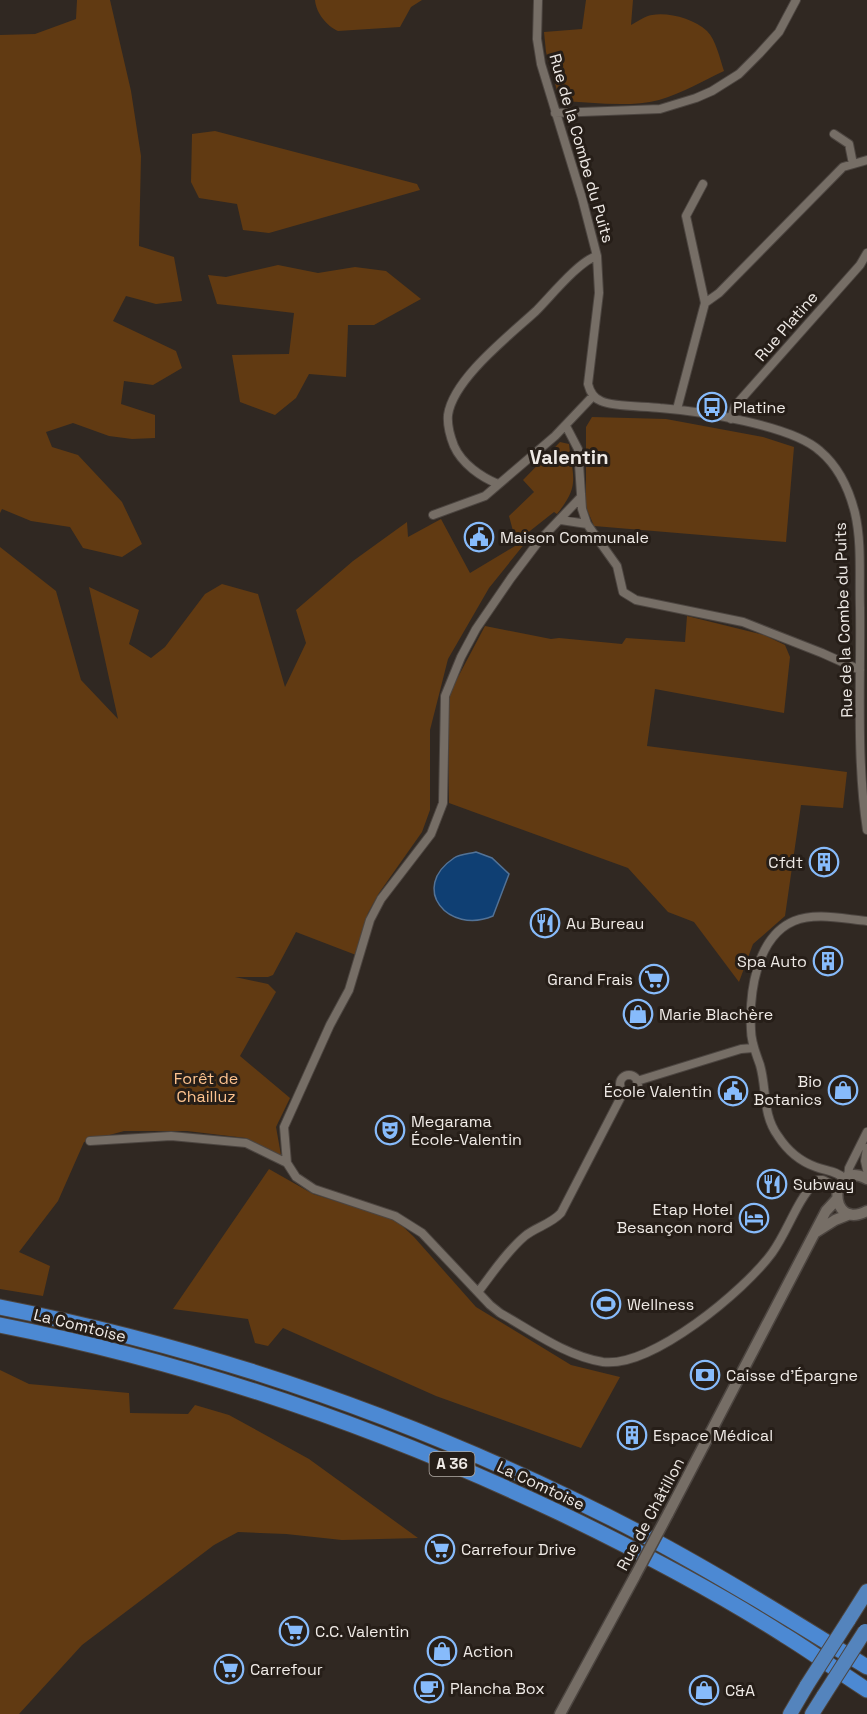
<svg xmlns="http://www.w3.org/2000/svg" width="867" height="1714" font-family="'Space Grotesk',sans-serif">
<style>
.green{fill:#613a12}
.water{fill:#0f3f73;stroke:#527296;stroke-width:1.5}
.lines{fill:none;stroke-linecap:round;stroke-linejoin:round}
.minor-casing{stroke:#4c4540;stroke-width:10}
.tertiary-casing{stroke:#4c4540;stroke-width:13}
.trunk-casing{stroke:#4c4540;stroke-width:16}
.motorway-casing{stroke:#4c4540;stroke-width:17}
.minor{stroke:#766e66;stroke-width:8}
.tertiary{stroke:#766e66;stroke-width:10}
.trunk{stroke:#5484bd;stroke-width:14}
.motorway{stroke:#4c89d3;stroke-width:15}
.tertiary-bridge-casing{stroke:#4c4540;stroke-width:13;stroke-linecap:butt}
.trunk-bridge-casing{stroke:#4c4540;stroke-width:16;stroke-linecap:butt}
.tertiary-bridge{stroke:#766e66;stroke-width:10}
.trunk-bridge{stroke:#5484bd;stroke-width:14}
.labels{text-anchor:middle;stroke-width:6;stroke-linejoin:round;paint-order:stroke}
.shield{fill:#261e18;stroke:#b3ada8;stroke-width:1.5}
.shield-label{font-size:15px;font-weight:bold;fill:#efeae6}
.street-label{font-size:16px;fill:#efeae6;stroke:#261e18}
.poi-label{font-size:16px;fill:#efeae6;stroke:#261e18;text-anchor:start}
.park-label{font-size:16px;fill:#fec38f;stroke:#261e18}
.quarter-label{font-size:20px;font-weight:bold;fill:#efeae6;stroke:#261e18}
</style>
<rect width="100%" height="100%" fill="#302822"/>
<path class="green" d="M77,0H110L131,91L141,156L139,246L174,257L182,301L156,304L126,296L113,321L176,351L182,368L153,385L124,381L121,404L155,415V438L132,439L109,436L73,423L46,432L52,447L78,455L122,502L142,544L122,557L83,548L70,527L31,521L2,509L0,513V35L35,34L76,19Z
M315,0H422L411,7L400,27L338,31C327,26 316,13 315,0Z
M586,0H633L631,25C637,22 645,16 652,15C669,12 694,19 707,31C716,40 720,59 724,71C703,81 682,93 659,100C628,108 592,102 560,101L546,52L544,32L582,29Z
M215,131L417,184L420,190L269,233L243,230L237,204L199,198L191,182L192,134Z
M278,265L318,273L355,267L386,271L421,299L374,325H348L346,377L309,374L296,398L275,415L240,402L232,355L289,354L294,313L217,304L208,275L226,277Z
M592,417L666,419L763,437L794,447L786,542L594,526L586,507V427Z
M560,442L569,444C573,479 580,485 557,514L554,512L516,542L509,516L534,492L523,480Z
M441,519L470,573L530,537L489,588L448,659L430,730V810L422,832L379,893L368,913L356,955L296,932L273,975L268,977H235L268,984L276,992L240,1056L290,1098L276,1127L281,1155L246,1138L187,1131H124L84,1142L58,1201L19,1252L50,1266L43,1296L0,1289V547L56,591L81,680L118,719L89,587L139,610L129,644L151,658L165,647L205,594L222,584L258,594L285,687L306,643L296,610L353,561L407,522L408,537Z
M687,616L764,635L785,645L790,657L784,713L655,689L647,746L847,772L843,808L801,805L785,916L753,944L739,982L694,922L668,912L628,868L449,803L448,696L485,626L551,639L559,638L622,644L626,638L685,642Z
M269,1169L313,1194L396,1220L414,1237L476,1307L571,1365L620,1377L581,1448L436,1396L283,1328L268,1346L255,1343L248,1319L173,1309Z
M0,1370L29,1384L129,1393L130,1413L188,1414L195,1405L229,1415L309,1459L418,1538L342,1540L286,1534L238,1532L214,1545L82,1645L19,1714H0Z"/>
<path class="water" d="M476,852L492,858L509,874L493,916C448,935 409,888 454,858C460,854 469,854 476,852Z"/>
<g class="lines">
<g class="minor-casing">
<path id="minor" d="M538,0L537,39L541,64L582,198L597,256L599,293L588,384C590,392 593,398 601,401C613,407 646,406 660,408C698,411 792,425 820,451C839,467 849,489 855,513C862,543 859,577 860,608C861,681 856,757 867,830
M555,113L660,109L696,98L712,91L739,74L759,54L779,32L796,0
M834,134L849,144L853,164
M705,303L719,293L843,167L867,160
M677,409L705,303L686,216L703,184
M731,419L735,406L860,265L867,253
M566,426L578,449L582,509L587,524L617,566L623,592L636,600L743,622L822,653L860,670
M498,484C481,477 462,464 454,446C450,436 447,426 448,415C453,379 510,335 536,311C550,297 580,260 597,256
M580,498L539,541L511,578L476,629L461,657L445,696L443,803L431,834L381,899L370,920L349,990L330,1025L284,1127L287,1163L296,1177L314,1189L395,1216L422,1233L490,1305L500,1313C532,1331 566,1356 603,1362C652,1368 745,1290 772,1253C788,1231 796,1202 815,1182L818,1180H823L838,1188
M433,515L485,496L555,436L593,396
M561,520L587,524
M620 1084a9 9 0 1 1 18 0a9 9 0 1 1-18 0Z
M637,1081L741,1049L753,1048
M90,1141L171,1136L246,1143L287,1163
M867,1148L865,1161L867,1170
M848,1178L849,1168L867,1132
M845,1179C837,1171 827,1171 816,1167C799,1161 787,1150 778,1136C762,1114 767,1089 760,1065C756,1053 751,1043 751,1030C749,994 756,937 794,921C816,912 844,919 867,921
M478,1292C492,1274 507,1251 525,1236C536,1227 551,1224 561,1213L624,1091"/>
</g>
<g class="tertiary-casing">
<path id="tertiary" d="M867,1179C828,1158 827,1232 867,1211
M816,1232L835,1220L850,1214
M668,1514L826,1211L837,1199
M560,1714L635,1576"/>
</g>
<g class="trunk-casing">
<path id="trunk" d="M848,1621L867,1591
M790,1714L807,1685
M812,1714L824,1695"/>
</g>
<g class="motorway-casing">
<path id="motorway" d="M0,1307C223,1351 441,1429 642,1534C719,1575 793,1621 867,1667
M0,1325C193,1363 381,1428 558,1512C635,1549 712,1589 784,1635C812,1652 839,1672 867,1690"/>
</g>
<use href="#minor" class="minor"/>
<use href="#tertiary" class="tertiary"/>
<use href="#trunk" class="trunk"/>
<use href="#motorway" class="motorway"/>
<g class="tertiary-bridge-casing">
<path id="tertiary-bridge" d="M635,1576L668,1514"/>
</g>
<g class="trunk-bridge-casing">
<path id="trunk-bridge" d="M807,1685L848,1621
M824,1695L865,1631"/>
</g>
<use href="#tertiary-bridge" class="tertiary-bridge"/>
<use href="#trunk-bridge" class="trunk-bridge"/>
</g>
<defs>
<g id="bus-ring" transform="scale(1.5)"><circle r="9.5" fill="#261e18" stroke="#87bbfb" stroke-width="1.5"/><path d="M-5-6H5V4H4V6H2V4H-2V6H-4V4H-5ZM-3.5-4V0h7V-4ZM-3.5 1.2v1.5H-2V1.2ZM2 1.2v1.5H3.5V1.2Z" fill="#87bbfb"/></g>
<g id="civic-ring" transform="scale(1.5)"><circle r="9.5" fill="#261e18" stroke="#87bbfb" stroke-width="1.5"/><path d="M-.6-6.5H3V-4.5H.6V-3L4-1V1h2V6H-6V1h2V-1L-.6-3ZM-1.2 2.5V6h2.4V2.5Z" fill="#87bbfb"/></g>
<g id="building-ring" transform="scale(1.5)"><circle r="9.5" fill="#261e18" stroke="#87bbfb" stroke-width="1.5"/><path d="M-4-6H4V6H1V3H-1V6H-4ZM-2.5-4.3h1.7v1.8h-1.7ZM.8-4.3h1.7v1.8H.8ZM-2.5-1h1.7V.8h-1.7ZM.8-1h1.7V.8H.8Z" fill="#87bbfb"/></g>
<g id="restaurant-ring" transform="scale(1.5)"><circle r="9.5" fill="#261e18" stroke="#87bbfb" stroke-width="1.5"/><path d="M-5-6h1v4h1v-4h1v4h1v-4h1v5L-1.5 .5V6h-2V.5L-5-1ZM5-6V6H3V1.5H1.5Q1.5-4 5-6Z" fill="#87bbfb"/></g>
<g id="supermarket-ring" transform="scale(1.5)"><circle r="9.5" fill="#261e18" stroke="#87bbfb" stroke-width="1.5"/><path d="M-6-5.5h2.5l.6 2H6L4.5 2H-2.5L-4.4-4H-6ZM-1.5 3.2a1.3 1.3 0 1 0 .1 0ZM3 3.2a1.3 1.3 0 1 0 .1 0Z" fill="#87bbfb"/></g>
<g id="shop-ring" transform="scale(1.5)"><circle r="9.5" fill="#261e18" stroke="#87bbfb" stroke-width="1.5"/><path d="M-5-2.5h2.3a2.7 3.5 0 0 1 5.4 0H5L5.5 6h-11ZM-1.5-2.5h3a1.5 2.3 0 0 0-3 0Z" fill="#87bbfb"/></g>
<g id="theatre-ring" transform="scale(1.5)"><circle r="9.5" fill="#261e18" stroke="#87bbfb" stroke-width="1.5"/><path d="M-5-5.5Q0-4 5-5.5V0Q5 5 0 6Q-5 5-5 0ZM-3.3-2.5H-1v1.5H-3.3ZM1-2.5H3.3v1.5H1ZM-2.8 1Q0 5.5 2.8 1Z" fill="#87bbfb"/></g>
<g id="hotel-ring" transform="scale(1.5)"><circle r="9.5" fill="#261e18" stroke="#87bbfb" stroke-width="1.5"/><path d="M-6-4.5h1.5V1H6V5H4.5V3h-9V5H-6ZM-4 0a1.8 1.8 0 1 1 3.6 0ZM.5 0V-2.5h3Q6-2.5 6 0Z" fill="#87bbfb"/></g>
<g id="stadium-ring" transform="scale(1.5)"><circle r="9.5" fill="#261e18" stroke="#87bbfb" stroke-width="1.5"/><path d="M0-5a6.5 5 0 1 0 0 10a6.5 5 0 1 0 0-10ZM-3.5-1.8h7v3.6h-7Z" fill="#87bbfb"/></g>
<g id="bank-ring" transform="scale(1.5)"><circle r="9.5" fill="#261e18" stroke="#87bbfb" stroke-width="1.5"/><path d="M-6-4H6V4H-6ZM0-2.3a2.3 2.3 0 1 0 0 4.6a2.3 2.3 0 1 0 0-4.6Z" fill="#87bbfb"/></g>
<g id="cafe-ring" transform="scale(1.5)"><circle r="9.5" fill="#261e18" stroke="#87bbfb" stroke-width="1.5"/><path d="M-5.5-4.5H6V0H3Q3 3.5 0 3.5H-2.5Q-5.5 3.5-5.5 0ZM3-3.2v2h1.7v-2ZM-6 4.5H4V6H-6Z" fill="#87bbfb"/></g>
</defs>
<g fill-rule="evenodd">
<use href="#bus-ring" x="712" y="407"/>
<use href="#civic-ring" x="479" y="537"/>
<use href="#building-ring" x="824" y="862"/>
<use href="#restaurant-ring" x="545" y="923"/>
<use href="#building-ring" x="828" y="961"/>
<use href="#supermarket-ring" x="654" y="979"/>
<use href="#shop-ring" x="638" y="1014"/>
<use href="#shop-ring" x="843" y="1090"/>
<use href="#civic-ring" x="733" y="1091"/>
<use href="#theatre-ring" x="390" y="1130"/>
<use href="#restaurant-ring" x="772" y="1184"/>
<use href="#hotel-ring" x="754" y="1218"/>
<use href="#stadium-ring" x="606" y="1304"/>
<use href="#bank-ring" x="705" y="1375"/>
<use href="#building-ring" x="632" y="1435"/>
<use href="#supermarket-ring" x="440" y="1549"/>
<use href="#supermarket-ring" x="294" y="1631"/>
<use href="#shop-ring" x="442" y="1651"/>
<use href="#supermarket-ring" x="229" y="1669"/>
<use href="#cafe-ring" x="429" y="1688"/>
<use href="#shop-ring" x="704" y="1690"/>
</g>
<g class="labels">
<rect class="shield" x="429.5" y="1452" width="45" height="24" rx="4.5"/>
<g class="shield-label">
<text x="452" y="1469">A 36</text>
</g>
<g class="street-label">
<text transform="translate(582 148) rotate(74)" y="6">Rue de la Combe du Puits</text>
<text transform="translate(786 326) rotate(-49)" y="6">Rue Platine</text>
<text transform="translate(843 620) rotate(-92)" y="6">Rue de la Combe du Puits</text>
<text transform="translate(80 1325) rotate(14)" y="6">La Comtoise</text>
<text transform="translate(541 1485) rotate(25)" y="6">La Comtoise</text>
<text transform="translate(650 1514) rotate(-62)" y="6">Rue de Châtillon</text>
</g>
<g class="poi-label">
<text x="733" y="413">Platine</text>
<text x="500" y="543">Maison Communale</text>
<text x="803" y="868" text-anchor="end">Cfdt</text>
<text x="566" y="929">Au Bureau</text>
<text x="807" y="967" text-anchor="end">Spa Auto</text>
<text x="633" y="985" text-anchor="end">Grand Frais</text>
<text x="659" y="1020">Marie Blachère</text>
<text x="822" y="1087" text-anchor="end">Bio<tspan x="822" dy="18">Botanics</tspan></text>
<text x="712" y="1097" text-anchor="end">École Valentin</text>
<text x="411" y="1127">Megarama<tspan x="411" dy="18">École-Valentin</tspan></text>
<text x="793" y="1190">Subway</text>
<text x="733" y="1215" text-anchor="end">Etap Hotel<tspan x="733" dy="18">Besançon nord</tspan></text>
<text x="627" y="1310">Wellness</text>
<text x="726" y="1381">Caisse d'Épargne</text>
<text x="653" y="1441">Espace Médical</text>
<text x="461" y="1555">Carrefour Drive</text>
<text x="315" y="1637">C.C. Valentin</text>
<text x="463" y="1657">Action</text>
<text x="250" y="1675">Carrefour</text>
<text x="450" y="1694">Plancha Box</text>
<text x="725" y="1696">C&amp;A</text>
</g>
<g class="park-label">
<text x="206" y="1084">Forêt de<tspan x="206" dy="18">Chailluz</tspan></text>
</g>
<g class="quarter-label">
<text x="569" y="464">Valentin</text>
</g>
</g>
</svg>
